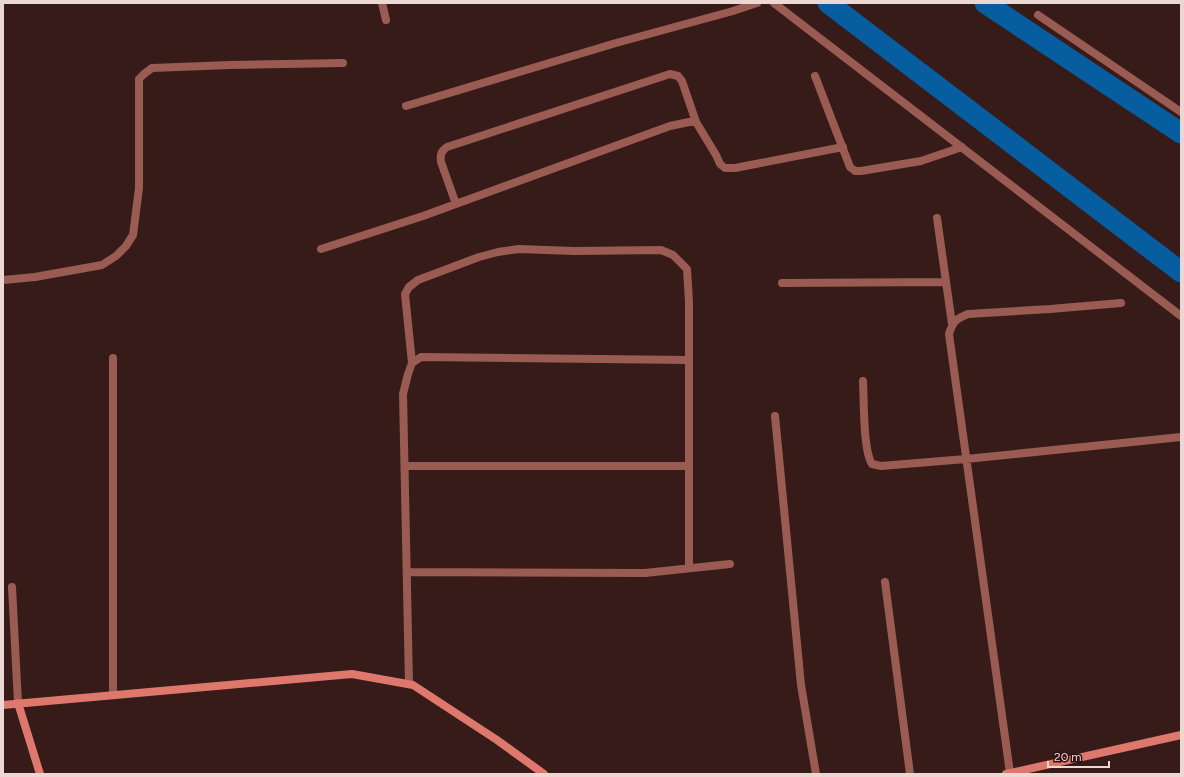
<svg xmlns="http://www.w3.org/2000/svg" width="1184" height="777" font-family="Figtree,sans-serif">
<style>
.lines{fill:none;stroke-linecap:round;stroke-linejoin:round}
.canal{stroke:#065d9f;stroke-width:21}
.lane{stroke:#9a5b53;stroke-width:8}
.street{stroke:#9a5b53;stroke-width:8}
.secondary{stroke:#de786c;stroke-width:8}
</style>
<rect width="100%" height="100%" fill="#371b18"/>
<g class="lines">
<path class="canal" d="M828,3L1181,272
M985,3L1181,133"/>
<path class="lane" d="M1038,15L1181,112"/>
<path class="street" d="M382,3L386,20
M774,3L1181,316
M815,76L850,167L855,171H861L921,161L962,147
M406,106L616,43L733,11L757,3
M456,204L441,162C440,155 441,151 447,147L670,74L678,76L682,81L696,122
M937,218L952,324
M321,249L423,216L670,126L689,122H696L716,155L720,164L725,168H735L843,147
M3,280L35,277L102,265L116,256L126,246L133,235L139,188V79L144,74L152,68L230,65L343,63
M782,283L946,282
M412,363L405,294L409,287L418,280L479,257L498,252L519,249L574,251L661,250L673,255L687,269L689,302V568
M863,381C864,400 863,450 872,464L881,466L966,459L1181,437
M775,416L801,685L816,774
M405,466H689
M407,572L645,573L730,564
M885,582L910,774
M12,587L18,703
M409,684L403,394L408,374L412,363L421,357L689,360
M113,695V358
M1010,773L949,334C953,321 956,319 968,314L1050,309L1121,303"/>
<path class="secondary" d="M18,703L40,774
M3,705L352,674L413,685L497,740L544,774
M1006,774L1181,735"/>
</g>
<rect width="1184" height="777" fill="none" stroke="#ebd7d4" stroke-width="8"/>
<path d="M1048 761v6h61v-6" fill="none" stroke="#ebd7d4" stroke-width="2"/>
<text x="1054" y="761" font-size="12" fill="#ebd7d4" stroke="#2d120f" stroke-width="3" paint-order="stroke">20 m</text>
</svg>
